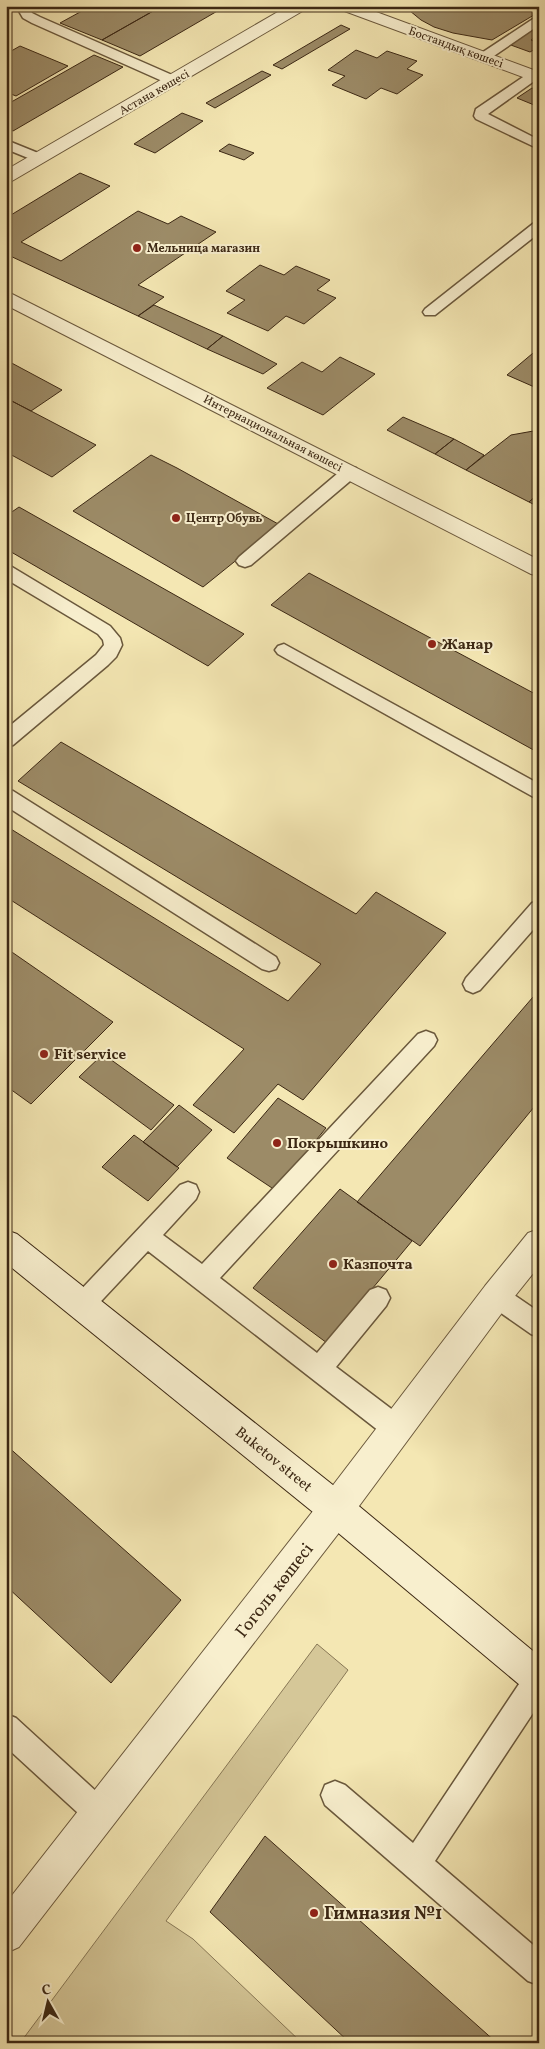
<svg xmlns="http://www.w3.org/2000/svg" width="545" height="2049" font-family="Vollkorn,serif">
<style>
.green{fill:#d5c798;stroke:#887856}
.building{fill:#9c8b67;stroke:#3c2814}
.lines{fill:none;stroke-linecap:round;stroke-linejoin:round}
.service-casing{stroke:#6a583c;stroke-width:3}
.minor-casing{stroke:#6a583c;stroke-width:2}
.tertiary-casing{stroke:#6a583c;stroke-width:2}
.secondary-casing{stroke:#3c2814;stroke-width:2}
.service{fill:#f8efce;fill-rule:evenodd}
.minor{fill:#f8efce;fill-rule:evenodd}
.tertiary{fill:#f8efce;fill-rule:evenodd}
.secondary{fill:#f8efce;fill-rule:evenodd}
.poi-dot{fill:#8f2418;stroke:#f8efce;stroke-width:2}
.labels{text-anchor:middle;stroke-width:4;stroke-linejoin:round;paint-order:stroke}
.far-street-label{font-size:12px;fill:#3c2814;stroke:#f8efce}
.far-poi-label{font-size:12px;font-weight:bold;fill:#3c2814;stroke:#f8efce;text-anchor:start}
.poi-label{font-size:15px;font-weight:bold;fill:#3c2814;stroke:#f8efce;text-anchor:start}
.street-label{font-size:15px;fill:#3c2814;stroke:#f8efce}
.near-street-label{font-size:18px;fill:#3c2814;stroke:#f8efce}
.near-poi-label{font-size:18px;font-weight:bold;fill:#3c2814;stroke:#f8efce;text-anchor:start}
</style>
<rect width="100%" height="100%" fill="#f4e7b3"/>
<filter id="stains"><feTurbulence type="fractalNoise" baseFrequency=".004" numOctaves="4"/><feColorMatrix values="0 0 0 0 .2 0 0 0 0 .09 0 0 0 0 .02 0 0 0 .5 -.17"/></filter>
<radialGradient id="worn" r=".72"><stop offset=".6" stop-color="#630" stop-opacity="0"/><stop offset="1" stop-color="#630" stop-opacity=".3"/></radialGradient>
<path class="green" d="M317,1644L348,1670L166,1921L193,1939L302,2043H20Z"/>
<path class="building" d="M91,6H162L102,40L60,23Z
M162,6H226L140,56L102,40Z
M404,6H539V12L492,40L453,33L434,27L421,20Z
M341,25L350,29L282,69L273,65Z
M534,27L539,29V35L531,40L539,43V47L530,52L508,44Z
M20,46L68,66L16,96L6,92V54Z
M356,50L377,58L387,51L417,61L407,69L423,75L397,94L381,88L366,99L332,85L345,76L328,70Z
M94,55L123,67L13,131L6,128V105Z
M262,71L271,75L215,108L206,103Z
M532,88L539,90V107L517,98Z
M182,113L203,121L155,153L134,144Z
M229,144L254,153L244,160L219,151Z
M80,173L110,186L21,242L61,261L138,211L168,224L181,216L216,232L138,285L164,297L138,316L6,254V218Z
M260,265L284,275L296,266L330,280L317,290L336,298L304,324L286,316L268,331L227,313L245,300L226,291Z
M154,305L223,336L207,349L138,316Z
M223,336L277,364L263,374L207,349Z
M539,348V389L507,375Z
M340,357L375,374L323,415L267,388L302,362L322,372Z
M6,360L62,390L31,411L6,398Z
M6,398L31,411L96,445L52,477L6,452Z
M403,417L454,439L435,454L387,430Z
M539,430V493L529,502L466,470L511,435Z
M454,439L484,455L466,470L435,454Z
M151,455L177,468L280,525L203,587L73,511Z
M539,493V507L529,502Z
M19,507L244,634L208,666L6,549V516Z
M309,573L539,696V753L271,605Z
M61,742L356,914L376,892L446,933L303,1100L278,1084L234,1133L193,1105L244,1049L6,897V826L288,1001L321,964L18,781Z
M6,948L113,1022L31,1104L6,1086Z
M539,990V1101L420,1246L357,1202Z
M103,1054L174,1105L151,1130L79,1077Z
M278,1098L326,1128L275,1190L227,1158Z
M179,1105L212,1130L177,1167L143,1142Z
M134,1135L179,1168L148,1201L102,1167Z
M340,1189L412,1241L327,1343L253,1288Z
M6,1445L181,1600L111,1683L6,1586Z
M265,1836L497,2043H350L210,1912Z"/>
<g class="lines">
<g class="service-casing">
<path id="service" d="M16,6H28L32,13L40,17L179,78L180,81L179,84H169L32,23L23,18Z
M539,15V25L488,60H480L478,57L480,54Z
M533,72L537,73V79L488,114L539,140V149L476,119L474,116L476,109L529,73Z
M6,140L43,155L45,158L38,162L6,149Z
M539,222V233L435,315H425L423,312L425,309L534,223Z
M350,467L356,468L358,472L356,476L251,565L245,567L239,565L236,561L239,557L344,468Z
M6,565L12,567L110,626L120,638L122,645L116,657L108,665L13,745L6,747V729L96,655L104,645L103,640L98,634L6,579Z
M284,644L539,784V800L278,654L275,650L278,646Z
M6,789L13,791L276,957L279,963L276,969L269,971L262,969L6,806Z
M539,901V923L480,990L473,993L466,990L463,984L466,978L532,903Z
M426,1031L434,1034L437,1040L434,1046L220,1278L317,1353L370,1290L378,1287L386,1290L390,1298L386,1306L336,1367L406,1420L409,1429L406,1438L397,1441L388,1438L148,1251L90,1313L82,1316L74,1313L70,1305L74,1297L180,1185L188,1182L196,1185L199,1192L196,1199L163,1235L202,1264L418,1034Z
M496,1285L504,1288L539,1312V1337L531,1334L488,1304L484,1296L488,1288Z
M539,1666V1704L435,1861L539,1950V1985L528,1981L325,1805L321,1795L325,1785L335,1781L345,1785L413,1843L529,1669Z
M6,1714L16,1718L110,1804L114,1814L110,1824L100,1828L90,1824L6,1747Z"/>
</g>
<g class="minor-casing">
<path id="minor" d="M288,6H308L306,9L12,181L6,182V170Z
M337,6H360L539,72V83L339,9Z
M539,1229V1266L507,1306L348,1521L19,1947L6,1953V1903L324,1497L485,1286L528,1233Z"/>
</g>
<g class="tertiary-casing">
<path id="tertiary" d="M6,291L539,560V576L531,574L6,305Z"/>
</g>
<g class="secondary-casing">
<path id="secondary" d="M6,1230L17,1234L348,1497L539,1656V1696L527,1691L324,1521L6,1263Z"/>
</g>
<use href="#service" class="service"/>
<use href="#minor" class="minor"/>
<use href="#tertiary" class="tertiary"/>
<use href="#secondary" class="secondary"/>
</g>
<g class="poi-dot">
<circle cx="137" cy="248" r="5"/>
<circle cx="176" cy="518" r="5"/>
<circle cx="432" cy="644" r="5"/>
<circle cx="44" cy="1054" r="5"/>
<circle cx="277" cy="1143" r="5"/>
<circle cx="333" cy="1264" r="5"/>
<circle cx="314" cy="1913" r="5"/>
</g>
<g class="labels">
<g class="far-street-label">
<text transform="translate(456 47) rotate(20)" y="4">Бостандық көшесі</text>
<text transform="translate(154 92) rotate(-30)" y="4">Астана көшесі</text>
<text transform="translate(273 433) rotate(27)" y="4">Интернациональная көшесі</text>
</g>
<g class="far-poi-label">
<text x="147" y="252">Мельница магазин</text>
<text x="186" y="522">Центр Обувь</text>
</g>
<g class="poi-label">
<text x="442" y="649">Жанар</text>
<text x="54" y="1059">Fit service</text>
<text x="287" y="1148">Покрышкино</text>
<text x="343" y="1269">Казпочта</text>
</g>
<g class="street-label">
<text transform="translate(274 1459) rotate(39)" y="5">Buketov street</text>
</g>
<g class="near-street-label">
<text transform="translate(274 1590) rotate(-52)" y="6">Гоголь көшесі</text>
</g>
<g class="near-poi-label">
<text x="324" y="1919">Гимназия №1</text>
</g>
</g>
<rect width="545" height="2049" fill="none" stroke="#f4e7b3" stroke-width="25"/>
<rect x="8" y="8" width="530" height="2034" fill="none" stroke="#3c2814" stroke-width="2.5"/>
<rect x="12" y="12" width="520" height="2024" fill="none" stroke="#3c2814"/>
<g transform="translate(48 2002) rotate(352)" stroke="#f8efce" stroke-width="4" paint-order="stroke">
<path d="M0-4L9 19L0 12L-9 19Z" fill="#3c2814"/>
<text y="-8" font-size="14" font-weight="bold" text-anchor="middle" fill="#3c2814">С</text>
</g>
<rect width="100%" height="100%" filter="url(#stains)"/>
<rect width="100%" height="100%" fill="url(#worn)"/>
</svg>
